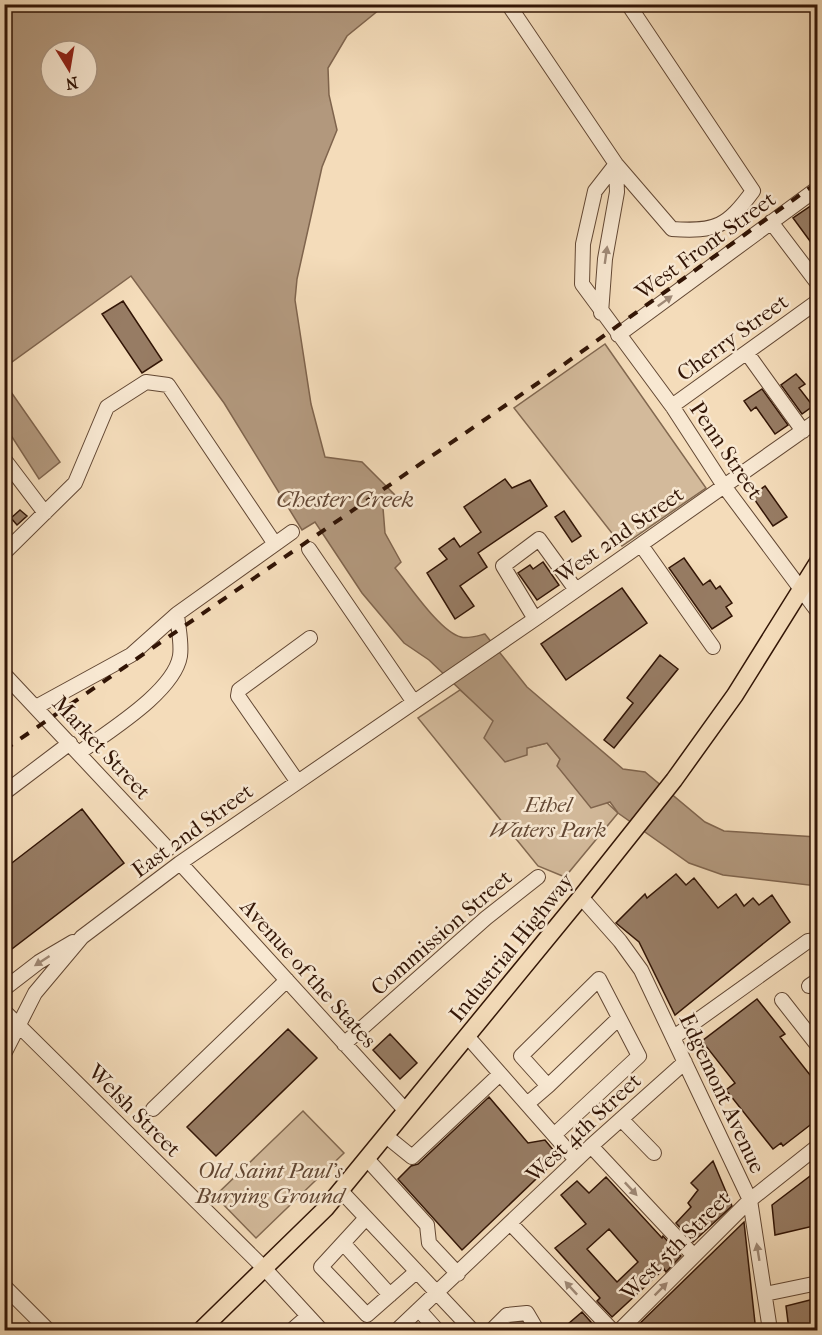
<svg xmlns="http://www.w3.org/2000/svg" width="822" height="1335" font-family="'IM FELL French Canon',serif">
<style>
.green{fill:#d3ba9b;stroke:#826850;stroke-width:1.5}
.water{fill:#b2987d;stroke:#7f644d;stroke-width:1.5;fill-rule:evenodd}
.building{fill:#977c64;stroke:#321506;stroke-width:1.5;fill-rule:evenodd}
.lines{fill:none;stroke-linecap:round;stroke-linejoin:round}
.minor-casing{stroke:#624733;stroke-width:16}
.major-casing{stroke:#321506;stroke-width:19}
.minor{stroke:#f8e8d2;stroke-width:14}
.major{stroke:#f4dcba;stroke-width:16}
.rail{stroke:#321506;stroke-width:4;stroke-dasharray:10 10;stroke-linecap:butt}
.oneway{fill:#9f8976}
.labels{text-anchor:middle;stroke-width:5;stroke-linejoin:round;paint-order:stroke}
.street-label{font-size:22px;fill:#321506;stroke:#f8e8d2}
.park-label{font-size:22px;font-style:italic;fill:#624733;stroke:#f8e8d2}
.water-label{font-size:24px;font-style:italic;fill:#654936;stroke:#f8e8d2}
</style>
<rect width="100%" height="100%" fill="#f4dcba"/>
<filter id="stains"><feTurbulence type="fractalNoise" baseFrequency=".00333" numOctaves="4"/><feColorMatrix values="0 0 0 0 .2 0 0 0 0 .09 0 0 0 0 .02 0 0 0 .5 -.17"/></filter>
<radialGradient id="worn" r=".72"><stop offset=".6" stop-color="#630" stop-opacity="0"/><stop offset="1" stop-color="#630" stop-opacity=".3"/></radialGradient>
<path class="green" d="M605,344L706,488L622,546L514,408Z
M460,690L527,748L547,743L560,759L618,813L565,877L538,866L418,718Z
M303,1111L344,1153L256,1238L215,1196Z"/>
<path class="water" d="M5,5H385L347,36L328,68L329,95L337,130L322,167L297,279L295,300L311,404L325,457L362,462L395,495L383,508L385,533L401,562L395,568C410,586 440,632 461,637C468,639 477,636 485,634L527,687L623,769L645,772L705,822L724,831L817,837V886L723,875L689,863L618,813L610,802L591,808L557,766L560,759L547,743L527,748V755L505,762L484,738L493,721L429,660L404,643L362,593L315,522L302,530L224,403L131,276L5,367ZM51,51H87V87H51Z
M4,382L60,462L39,479L5,426Z"/>
<path class="building" d="M818,201V252L793,218Z
M123,301L162,360L142,373L102,314Z
M796,374L805,384L799,388L813,406L802,414L781,385Z
M762,389L788,425L775,434L756,407L751,411L744,401Z
M505,479L512,488L530,480L547,506L478,553L487,567L460,586L474,606L455,619L427,573L447,559L439,549L454,538L460,547L481,532L464,507Z
M765,486L787,517L773,526L752,496Z
M20,510L27,516L17,525L11,518Z
M564,511L581,536L572,542L555,517Z
M684,558L703,585L710,580L716,589L720,586L732,603L726,607L732,616L712,629L669,568Z
M543,562L559,585L537,600L518,573L530,565L533,569Z
M622,588L647,623L566,680L541,644Z
M660,655L678,669L614,748L604,740L633,703L627,698Z
M82,809L124,863L4,955V869Z
M676,874L686,885L694,878L718,908L736,894L744,906L753,898L759,905L772,895L790,922L675,1015L639,942L616,923L645,894L647,898Z
M757,999L785,1034L780,1037L818,1085V1119L783,1146L781,1143L773,1149L726,1090L735,1083L702,1041Z
M288,1029L317,1058L216,1156L187,1127Z
M390,1034L417,1063L400,1079L373,1050Z
M489,1097L528,1143L545,1140L559,1157L462,1250L398,1179L411,1166L418,1164Z
M713,1161L732,1206L693,1242L676,1223L691,1207L688,1203L698,1190L691,1183Z
M818,1170V1225L775,1235L772,1205Z
M606,1177L662,1238L663,1236L681,1256L666,1272L664,1269L612,1317L597,1301L600,1298L555,1248L586,1224L561,1195L577,1181L589,1193ZM609,1229L638,1262L617,1282L587,1249Z
M744,1222L755,1323L743,1330H633Z
M818,1298V1330H789L786,1306Z
M582,1312L598,1330H561Z"/>
<g class="lines">
<g class="minor-casing">
<path id="minor" d="M508,4L616,164L672,229C717,232 727,226 753,191L628,4
M771,222L818,284
M601,313L605,259L617,192L616,164L595,191L583,244L582,284L672,406L724,486L818,612
M618,335L818,188
M747,353L803,431
M672,406L818,301
M4,459L45,513
M641,545L713,647
M309,549L413,701
M4,553L75,483L107,407L146,382L168,385L275,544
M535,619L503,566L539,539L576,590
M4,674L168,849
M36,707L131,655L177,614
M79,753C107,732 174,692 180,656C182,643 178,627 177,614L292,532
M297,781L238,696L239,690L310,638
M4,793L70,743
M180,863L406,1111
M581,897L620,941L641,970L750,1200L770,1330
M809,986L818,980
M4,989L39,962L73,942
M782,1000L818,1046
M4,1011L265,1269L321,1330
M467,1036L576,1160
M674,1037L808,941L818,940
M344,1044L486,918L538,877
M4,1054L35,993L82,937L180,863L535,619L818,420
M548,1086L619,1018
M527,1104L548,1086L521,1056L599,979L639,1056L554,1135
M153,1109L287,980
M621,1119L654,1153
M386,1136L412,1157L500,1074
M591,1146L694,1256
M367,1159L427,1225L429,1243L458,1274
M341,1191L472,1330
M366,1218L321,1267L367,1315L416,1272
M511,1224L612,1330
M343,1243L390,1295
M4,1286L48,1330
M765,1294L818,1283
M419,1310L437,1330
M292,1330L308,1316
M397,1330L591,1146L685,1062
M492,1330L507,1315L527,1313L537,1330
M620,1330L750,1200L818,1146"/>
</g>
<g class="major-casing">
<path id="major" d="M201,1330L326,1208L581,897L674,780L735,695L818,562"/>
</g>
<use href="#minor" class="minor"/>
<use href="#major" class="major"/>
<path class="rail" d="M4,750L538,383L818,182"/>
</g>
<defs><path id="oneway-solid" d="M-6-.8H1V-3.2L6.5 0L1 3.2V.8H-6Z" transform="scale(1.5)"/></defs>
<g class="oneway">
<use href="#oneway-solid" transform="translate(606 255) rotate(-82)"/>
<use href="#oneway-solid" transform="translate(665 301) rotate(-36)"/>
<use href="#oneway-solid" transform="translate(42 961) rotate(147)"/>
<use href="#oneway-solid" transform="translate(631 1189) rotate(47)"/>
<use href="#oneway-solid" transform="translate(758 1252) rotate(-99)"/>
<use href="#oneway-solid" transform="translate(571 1288) rotate(-133)"/>
<use href="#oneway-solid" transform="translate(661 1289) rotate(-45)"/>
</g>
<g class="labels">
<g class="street-label">
<text transform="translate(705 245) rotate(-36)" y="8">West Front Street</text>
<text transform="translate(732 337) rotate(-36)" y="8">Cherry Street</text>
<text transform="translate(727 450) rotate(56)" y="8">Penn Street</text>
<text transform="translate(619 534) rotate(-35)" y="8">West 2nd Street</text>
<text transform="translate(102 747) rotate(47)" y="8">Market Street</text>
<text transform="translate(192 830) rotate(-36)" y="8">East 2nd Street</text>
<text transform="translate(441 932) rotate(-41)" y="8">Commission Street</text>
<text transform="translate(511 947) rotate(-51)" y="8">Industrial Highway</text>
<text transform="translate(309 973) rotate(48)" y="8">Avenue of the States</text>
<text transform="translate(723 1093) rotate(65)" y="8">Edgemont Avenue</text>
<text transform="translate(135 1110) rotate(45)" y="8">Welsh Street</text>
<text transform="translate(583 1127) rotate(-43)" y="8">West 4th Street</text>
<text transform="translate(675 1245) rotate(-45)" y="8">West 5th Street</text>
</g>
<g class="park-label">
<text x="548" y="812">Ethel<tspan x="548" dy="25">Waters Park</tspan></text>
<text x="270" y="1178">Old Saint Paul's<tspan x="270" dy="25">Burying Ground</tspan></text>
</g>
<g class="water-label">
<text x="345" y="507">Chester Creek</text>
</g>
</g>
<rect width="822" height="1335" fill="none" stroke="#f4dcba" stroke-width="24"/>
<rect x="6" y="6" width="810" height="1323" fill="none" stroke="#321506" stroke-width="3"/>
<rect x="12" y="12" width="798" height="1311" fill="none" stroke="#321506" stroke-width="1.5"/>
<g transform="translate(69 69) rotate(169)"><circle r="28" fill="#f8e8d2" stroke="#a99480" stroke-width="1.5"/>
<path d="M0-4.5L10 22L0 15L-10 22Z" fill="#8f2418"/>
<text y="-9" font-size="16" font-weight="bold" text-anchor="middle" fill="#321506">N</text>
</g>
<rect width="100%" height="100%" filter="url(#stains)"/>
<rect width="100%" height="100%" fill="url(#worn)"/>
</svg>
